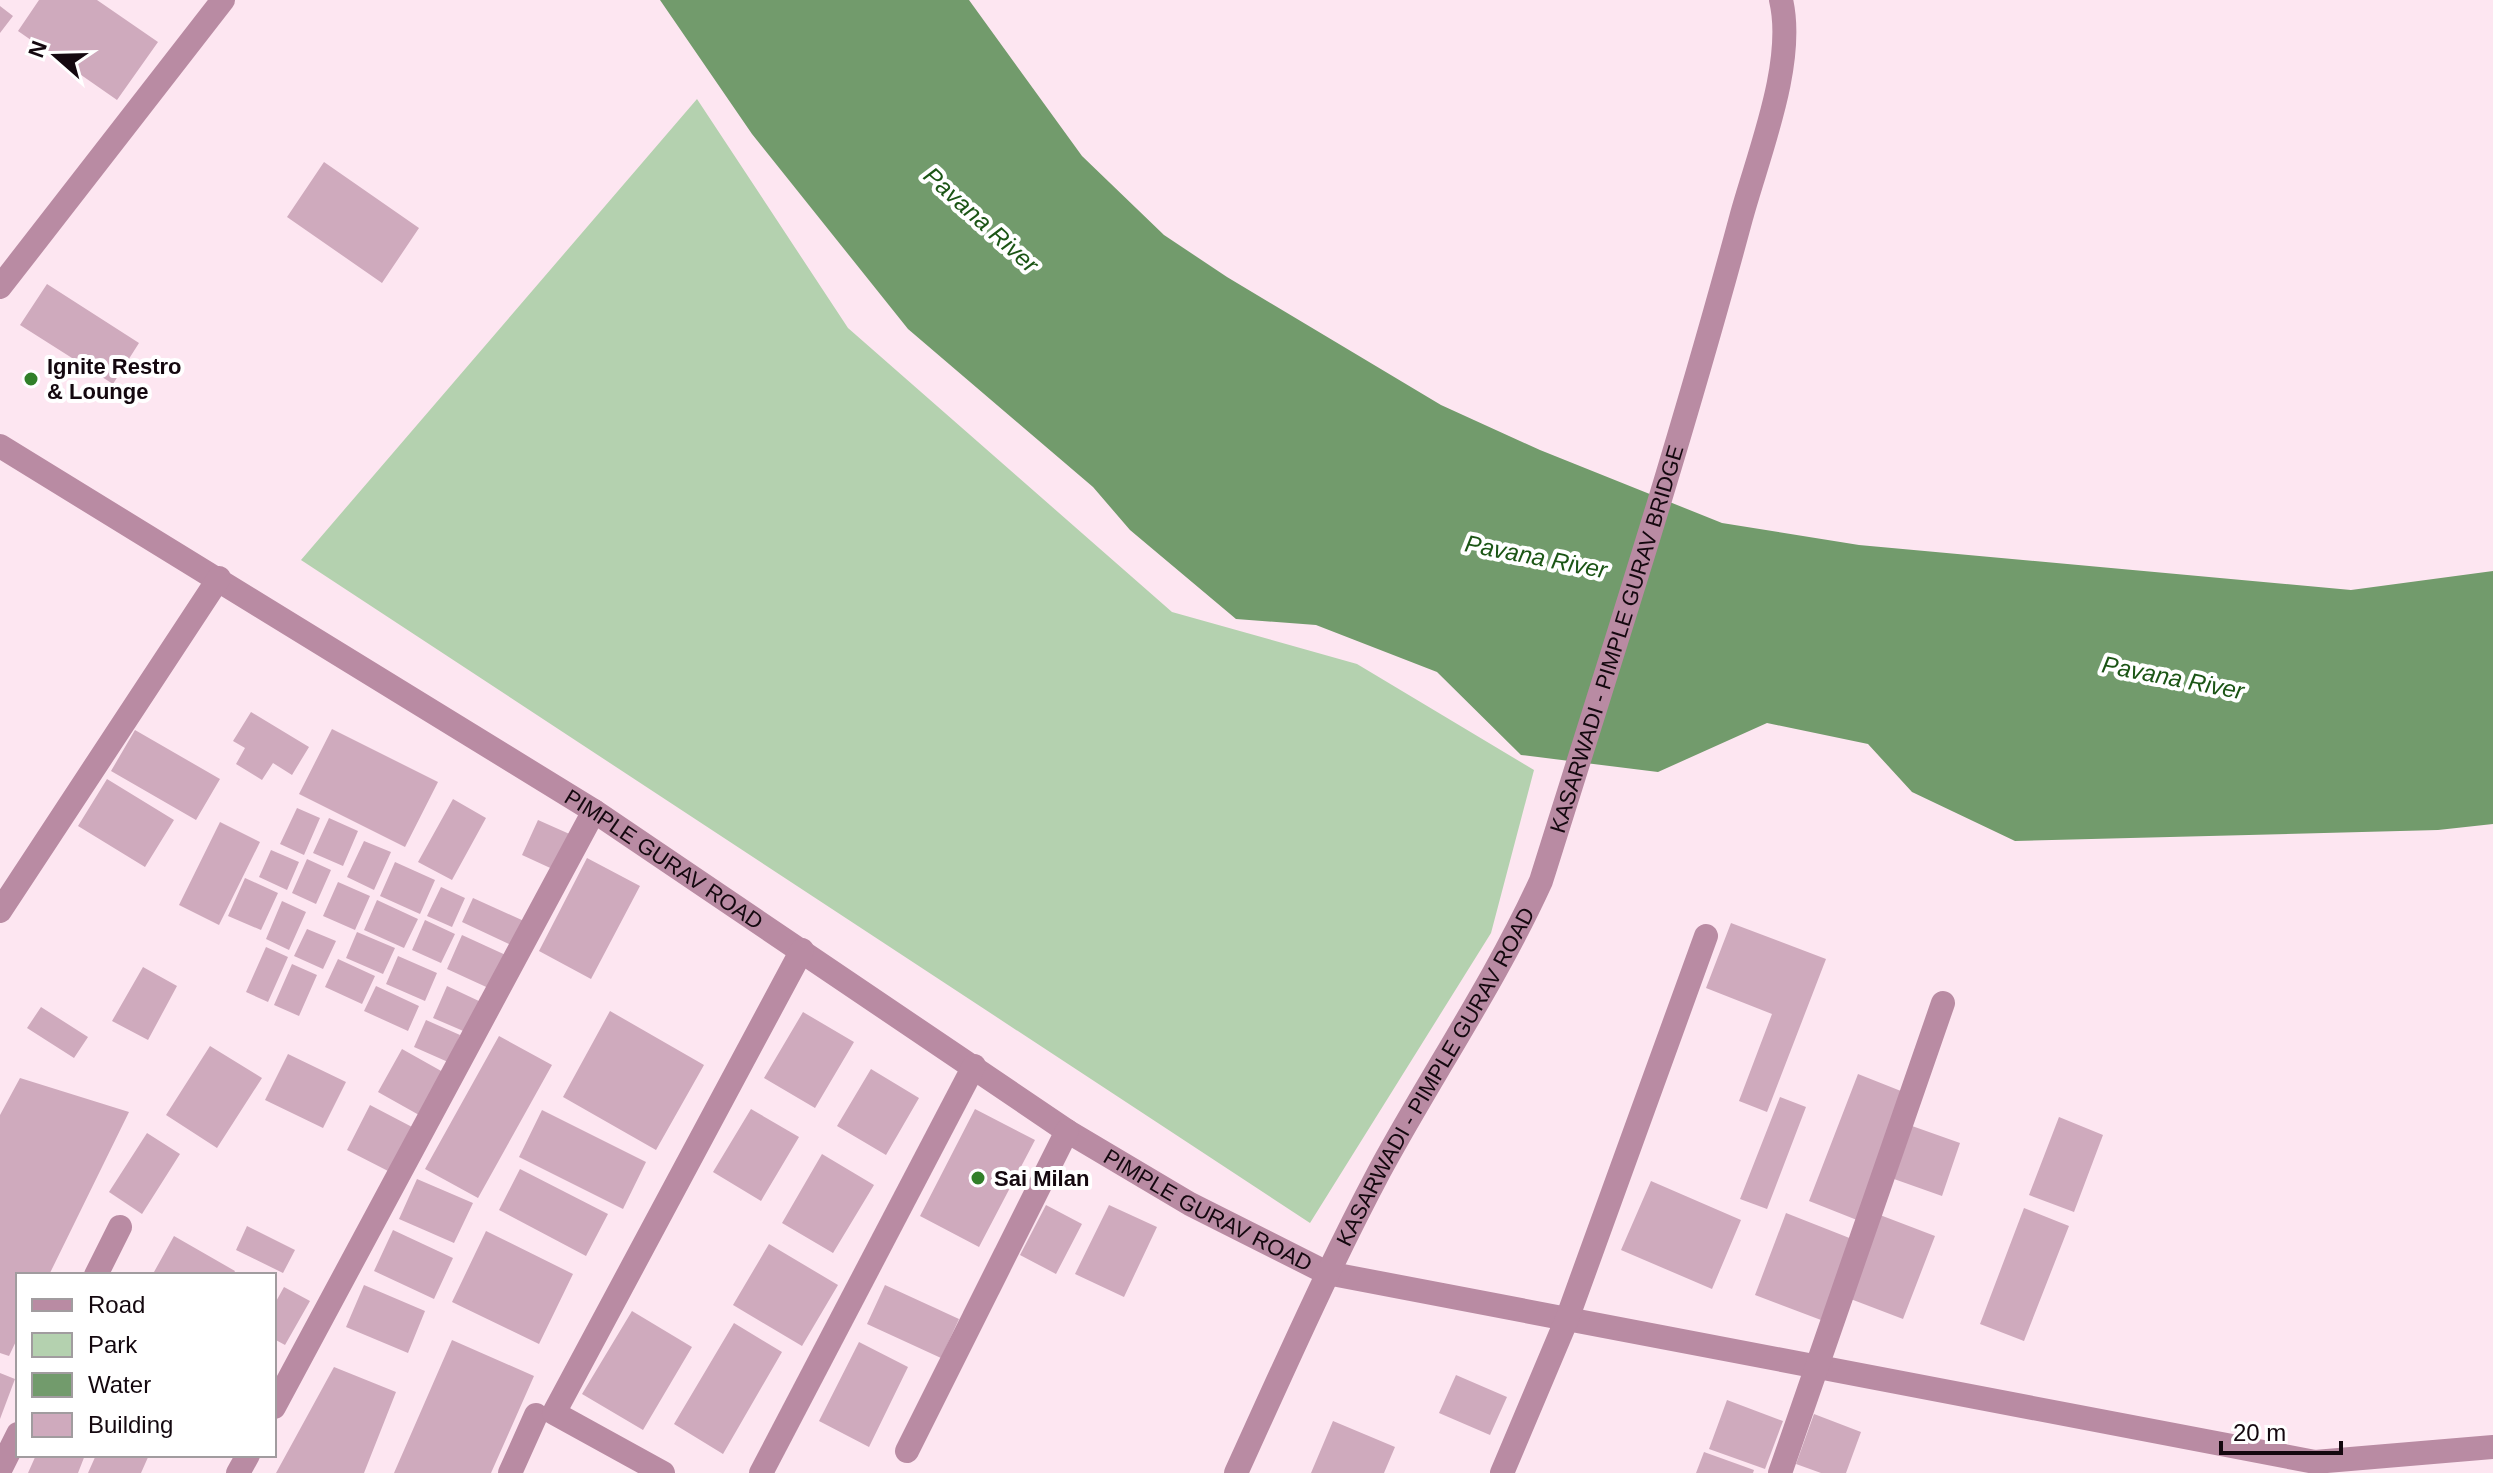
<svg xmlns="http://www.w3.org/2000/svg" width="2493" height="1473" font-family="Helvetica,sans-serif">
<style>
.green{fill:#b4d1af}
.water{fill:#729b6c}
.building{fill:#cfaabd}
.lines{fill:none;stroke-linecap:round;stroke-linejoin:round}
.minor{stroke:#b98ba3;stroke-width:24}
.poi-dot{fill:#317f29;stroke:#fff;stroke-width:3}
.labels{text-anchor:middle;stroke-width:8;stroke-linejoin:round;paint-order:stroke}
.poi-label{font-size:22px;font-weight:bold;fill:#14080f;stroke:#fff;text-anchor:start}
.street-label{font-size:22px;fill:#14080f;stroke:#fff}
.water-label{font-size:24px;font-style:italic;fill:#1b5515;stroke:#fff}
</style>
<rect width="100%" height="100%" fill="#fde6f1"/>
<path class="green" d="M697,99L848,328L1172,612L1357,664L1534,770L1491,933L1310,1223L301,560Z"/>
<path class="water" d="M660,0H969L1082,156L1164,235L1227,277L1441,405L1540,450L1722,523L1859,545L2351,590L2493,571V824L2438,830L2015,841L1912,792L1868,744L1767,723L1658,772L1521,755L1437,672L1316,625L1236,619L1130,530L1093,487L908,329L752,134Z"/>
<path class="building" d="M39,0H97L158,42L117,100L18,31Z
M0,6L13,16L0,33Z
M324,162L419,228L382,283L287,217Z
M47,284L139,343L113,384L20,325Z
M251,712L309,747L292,775L273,763L262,780L236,764L245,748L233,741Z
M332,729L438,782L405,847L299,794Z
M135,730L220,779L196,820L111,771Z
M107,779L174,820L145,867L78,826Z
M453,799L486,818L452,880L418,862Z
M297,808L320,818L304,855L280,844Z
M329,818L358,831L343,866L313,853Z
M538,820L574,836L559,872L522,855Z
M220,822L260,842L219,925L179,905Z
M364,841L391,852L374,890L347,877Z
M271,850L299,862L287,890L259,877Z
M587,858L640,886L591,979L539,951Z
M307,859L331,870L316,904L292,893Z
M395,862L435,880L420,914L380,896Z
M245,878L278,893L261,930L228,916Z
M338,882L370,896L355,930L323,916Z
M441,887L465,898L452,927L427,916Z
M473,898L524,921L513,946L462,922Z
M377,900L418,919L404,948L364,930Z
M282,901L306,912L289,950L266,939Z
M425,920L455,934L441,963L412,950Z
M1731,923L1826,959L1767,1112L1739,1101L1772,1014L1706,988Z
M307,929L336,941L323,969L294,956Z
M357,932L395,948L383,974L346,958Z
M462,935L510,957L495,991L447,969Z
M266,947L288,957L268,1002L246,992Z
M398,956L437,973L425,1001L386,984Z
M338,959L375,976L362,1004L325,987Z
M292,964L317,975L299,1016L274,1005Z
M143,967L177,986L148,1040L112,1021Z
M376,986L419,1006L408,1031L364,1011Z
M447,986L481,1002L468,1033L433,1018Z
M41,1007L88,1037L74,1058L27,1028Z
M610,1011L704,1065L656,1150L563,1097Z
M803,1012L854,1042L815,1108L764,1078Z
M426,1020L460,1035L448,1062L414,1047Z
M499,1036L552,1065L478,1198L425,1169Z
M210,1046L262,1078L217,1148L166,1115Z
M402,1049L443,1072L419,1115L378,1092Z
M288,1054L346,1082L323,1128L265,1100Z
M871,1069L919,1098L886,1155L837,1126Z
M1858,1074L1911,1095L1862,1222L1809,1201Z
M20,1078L129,1112L49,1275H18V1337L9,1356L0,1353V1115Z
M1780,1097L1806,1107L1767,1209L1740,1199Z
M370,1105L414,1128L390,1172L347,1150Z
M751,1109L799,1137L761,1201L713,1172Z
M975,1109L1035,1140L979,1247L920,1216Z
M542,1110L646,1162L623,1209L519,1157Z
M2059,1117L2103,1135L2074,1212L2029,1195Z
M1912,1126L1960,1143L1942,1196L1894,1179Z
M147,1133L180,1154L142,1214L109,1192Z
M822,1154L874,1185L833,1253L782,1223Z
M520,1169L608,1214L586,1256L499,1210Z
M417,1179L473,1203L454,1243L399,1219Z
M1651,1181L1741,1220L1712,1289L1621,1250Z
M1046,1205L1082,1224L1056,1274L1020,1255Z
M1109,1205L1157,1227L1124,1297L1075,1274Z
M2024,1208L2069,1226L2024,1341L1980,1324Z
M1786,1213L1852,1239L1821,1320L1755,1295Z
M1880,1215L1935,1236L1903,1319L1848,1298Z
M247,1226L295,1250L283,1273L236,1250Z
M393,1230L453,1258L434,1299L374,1271Z
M486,1231L573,1274L539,1344L452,1302Z
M174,1236L235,1271L233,1275L154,1272Z
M769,1244L838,1285L802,1346L733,1305Z
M364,1285L425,1311L408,1353L346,1327Z
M885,1285L959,1319L941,1358L867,1324Z
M284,1287L310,1301L285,1345L274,1339V1305Z
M632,1311L692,1347L643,1430L582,1394Z
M734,1323L782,1352L723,1454L674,1424Z
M452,1340L534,1376L491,1473H394Z
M859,1342L908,1367L869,1447L819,1421Z
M334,1367L396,1392L364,1473H276Z
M0,1373L15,1379L0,1419Z
M1456,1375L1507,1397L1490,1435L1439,1413Z
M1727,1400L1783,1421L1765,1469L1709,1449Z
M1814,1414L1861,1432L1846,1473H1821L1796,1464Z
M1333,1421L1395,1447L1384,1473H1311Z
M1704,1452L1754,1470L1753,1473H1696Z
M36,1455H85L78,1473H28Z
M96,1455H149L141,1473H88Z"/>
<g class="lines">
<g class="minor">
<path d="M0,287L223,0"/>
<path id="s1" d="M0,446L594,811L1067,1131L1190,1204L1327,1273L2315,1462L2493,1447"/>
<path d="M0,911L219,578"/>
<path d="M96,1275L120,1227"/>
<path d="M274,1407L594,811"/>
<path d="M907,1451L1067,1131"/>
<path d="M0,1470L18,1434"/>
<path d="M238,1473L248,1455"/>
<path d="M510,1473L536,1415"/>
<path d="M663,1473L554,1413L802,950"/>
<path d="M761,1473L974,1066"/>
<path id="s2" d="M1236,1473C1282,1372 1327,1270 1379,1172C1432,1074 1495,982 1541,881C1610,661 1681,441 1741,218C1758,155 1796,63 1781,0"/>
<path d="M1502,1473L1567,1319L1706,936"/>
<path d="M1780,1473L1943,1003"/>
</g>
</g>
<g class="poi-dot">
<circle cx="31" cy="379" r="8"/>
<circle cx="978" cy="1178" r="8"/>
</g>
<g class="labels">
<g class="poi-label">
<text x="47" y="374">Ignite Restro<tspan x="47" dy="25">&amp; Lounge</tspan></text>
<text x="994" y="1186">Sai Milan</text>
</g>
<g class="street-label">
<text dy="8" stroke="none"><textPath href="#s2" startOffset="920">KASARWADI - PIMPLE GURAV BRIDGE</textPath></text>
<text dy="8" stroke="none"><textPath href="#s1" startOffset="782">PIMPLE GURAV ROAD</textPath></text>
<text dy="8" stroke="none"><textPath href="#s2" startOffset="444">KASARWADI - PIMPLE GURAV ROAD</textPath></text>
<text dy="8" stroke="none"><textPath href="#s1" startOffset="1430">PIMPLE GURAV ROAD</textPath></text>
</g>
<g class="water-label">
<text transform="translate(981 220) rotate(42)" y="8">Pavana River</text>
<text transform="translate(1536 557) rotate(11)" y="8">Pavana River</text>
<text transform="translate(2173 678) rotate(11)" y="8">Pavana River</text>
</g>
</g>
<rect x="16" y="1273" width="260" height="184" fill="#ffffff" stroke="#a19c9f" stroke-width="2"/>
<rect x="32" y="1299" width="40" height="12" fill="#b98ba3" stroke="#a19c9f" stroke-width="2"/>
<text x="88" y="1313" font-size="24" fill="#14080f">Road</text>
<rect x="32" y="1333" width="40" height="24" fill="#b4d1af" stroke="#a19c9f" stroke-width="2"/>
<text x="88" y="1353" font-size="24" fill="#14080f">Park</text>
<rect x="32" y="1373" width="40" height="24" fill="#729b6c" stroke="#a19c9f" stroke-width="2"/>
<text x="88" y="1393" font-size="24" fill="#14080f">Water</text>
<rect x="32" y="1413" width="40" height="24" fill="#cfaabd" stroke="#a19c9f" stroke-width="2"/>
<text x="88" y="1433" font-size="24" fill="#14080f">Building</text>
<g transform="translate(56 56) rotate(290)" stroke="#ffffff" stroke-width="6" paint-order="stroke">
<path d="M0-6L14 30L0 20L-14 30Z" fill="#14080f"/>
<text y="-12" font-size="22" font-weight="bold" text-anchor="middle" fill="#14080f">N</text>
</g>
<path d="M2221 1441v12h120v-12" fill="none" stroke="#14080f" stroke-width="4"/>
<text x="2233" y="1441" font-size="24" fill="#14080f" stroke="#ffffff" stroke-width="6" paint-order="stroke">20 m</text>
</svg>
